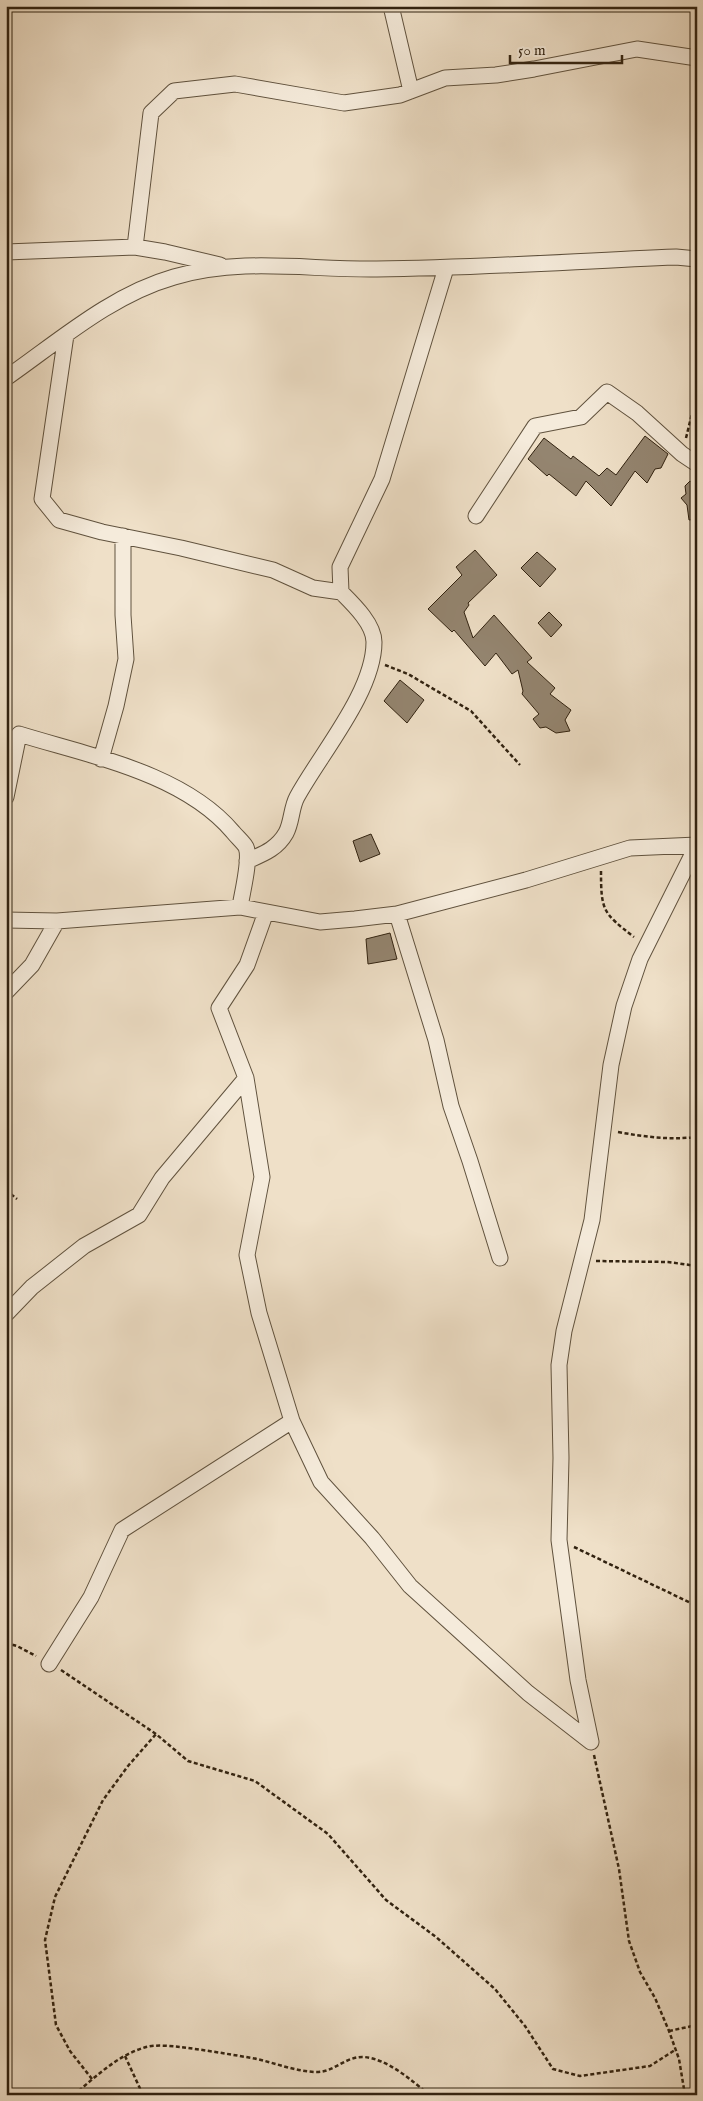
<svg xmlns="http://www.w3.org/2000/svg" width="703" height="2101" font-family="'IM FELL English',serif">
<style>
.building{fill:#948570;stroke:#312210}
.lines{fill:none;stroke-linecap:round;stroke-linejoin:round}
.street-casing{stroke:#60523e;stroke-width:17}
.path{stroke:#312210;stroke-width:2.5;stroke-dasharray:4 2.5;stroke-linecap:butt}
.street{stroke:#f5ebdb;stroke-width:15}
</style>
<rect width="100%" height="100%" fill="#efe0c8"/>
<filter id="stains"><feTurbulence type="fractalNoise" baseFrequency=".004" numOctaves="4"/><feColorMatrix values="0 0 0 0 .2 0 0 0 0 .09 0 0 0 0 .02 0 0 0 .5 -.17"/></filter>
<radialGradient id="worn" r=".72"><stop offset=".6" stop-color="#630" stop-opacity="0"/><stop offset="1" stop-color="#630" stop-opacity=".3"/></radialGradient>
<path class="building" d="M645,436L668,454L661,468L655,469L647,483L635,471L611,506L586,481L576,496L549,474L547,476L528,459L544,438L571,459L573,456L599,476L607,468L616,475Z
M690,481L695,485L697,483V519L689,520L687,505L681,498L686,494L685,486Z
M475,550L497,575L468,603L469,605L464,612L473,638L494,615L532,658L527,662L555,688L550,694L571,710L565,720L570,731L556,733L546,727L540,728L533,719L539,714L522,694L523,691L518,670L512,674L496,653L485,666L454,630L452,632L428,609L462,575L456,567Z
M537,552L556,569L540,587L521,568Z
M549,612L562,625L551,637L538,623Z
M400,680L424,700L407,723L384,701Z
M371,834L380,854L360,862L353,841Z
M390,933L397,959L368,964L366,939Z"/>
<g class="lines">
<g class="street-casing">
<path id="street" d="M391,6L411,91
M135,247L151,113L174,91L235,84L344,103L400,95L445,78L496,75L534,69L637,49L697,58
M6,252L135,247L165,252L220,265
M66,335L42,499L59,520L102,532L181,548L273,570L313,588L341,592
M6,378C59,341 111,295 174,277C243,257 307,270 377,269C477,268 576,261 676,257L697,259
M476,516L535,426L581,417L607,392L637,413L682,454L697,464
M101,759L116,706L126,659L123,615V536
M6,797L19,734C90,756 183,773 233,832C237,837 243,842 246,847C251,859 242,893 240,907
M247,861C263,854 277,849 286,833C292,822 291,808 297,797C321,753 374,692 374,642C374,624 353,604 341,592L340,567L382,479L446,268
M266,912L247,965L219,1008L246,1078L262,1177L247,1255L259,1313L292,1421L321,1482L372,1538L410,1586L528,1693L591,1742
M397,914L436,1040L451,1106L470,1161L500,1258
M6,920L57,921L240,907L320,922L355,919L397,914L526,880L630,848L697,845
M6,992L32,965L57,921
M6,1314L32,1287L84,1246L139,1215L162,1178L246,1078
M49,1664L91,1597L122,1530L292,1421
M591,1742L578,1680L559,1540L561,1458L559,1365L564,1331L592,1220L611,1065L624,1006L640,959L697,845"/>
</g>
<path class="path" d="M686,438L697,393
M385,665L408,674L471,711L520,765
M601,871C601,911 603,913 634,937
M618,1132C645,1137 669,1140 697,1137
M6,1190L17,1199
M596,1261L668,1262L697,1266
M574,1547L697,1606
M6,1643L17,1646L36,1656
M61,1670L156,1734L188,1761L255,1781L328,1834L386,1900L436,1937L495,1989L525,2026L553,2069L580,2076L650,2066L675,2050
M594,1755L619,1869L629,1941L640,1972L655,1998L669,2031L679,2059L685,2095
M669,2031L697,2025
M125,2056L143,2095
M92,2079L70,2051L56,2025L45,1940L55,1897L103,1800L128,1766L156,1734
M74,2095C95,2077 117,2056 143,2048C154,2044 169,2046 181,2047C204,2050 228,2054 252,2058C273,2062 293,2071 315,2072C334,2073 345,2056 364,2057C387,2059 412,2080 429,2095"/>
<use href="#street" class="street"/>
</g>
<rect width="703" height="2101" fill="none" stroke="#efe0c8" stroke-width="25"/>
<rect x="8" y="8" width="688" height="2086" fill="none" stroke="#312210" stroke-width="2.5"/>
<rect x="12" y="12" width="678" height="2076" fill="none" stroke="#312210"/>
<path d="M510 55v8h112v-8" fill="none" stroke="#312210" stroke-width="2.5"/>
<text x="518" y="55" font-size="15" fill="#312210" stroke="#f5ebdb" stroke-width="4" paint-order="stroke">50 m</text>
<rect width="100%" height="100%" filter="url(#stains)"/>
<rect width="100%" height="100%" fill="url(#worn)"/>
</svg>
